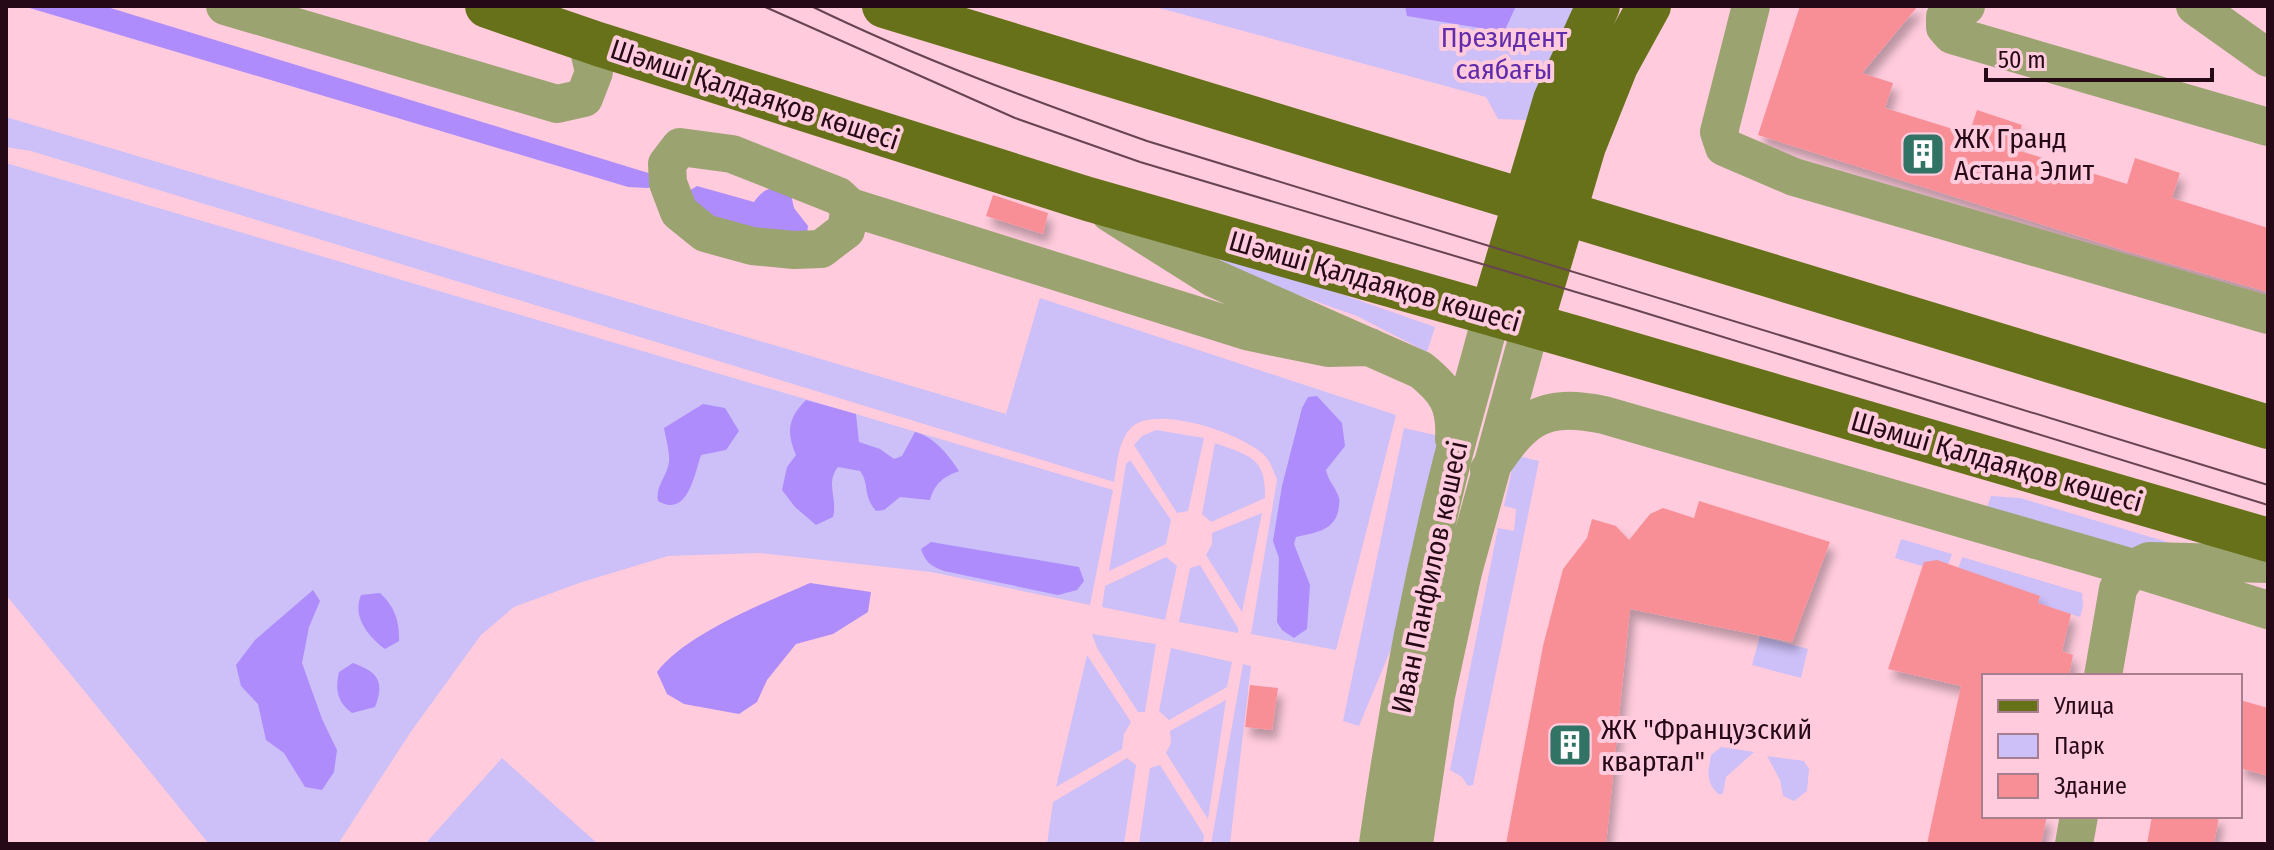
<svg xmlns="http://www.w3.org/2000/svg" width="2274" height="850" font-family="'Fira Sans Condensed',sans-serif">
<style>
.green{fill:#cdbff7}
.forest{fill:#ae8cfb}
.building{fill:#f88f97;filter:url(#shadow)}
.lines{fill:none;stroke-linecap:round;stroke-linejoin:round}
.minor{stroke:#9ba370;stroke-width:38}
.major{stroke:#67711a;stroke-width:44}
.tram{stroke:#684453;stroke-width:2}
.labels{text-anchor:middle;stroke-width:8;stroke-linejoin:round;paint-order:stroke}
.park-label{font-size:28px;fill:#602cab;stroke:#ffcbdd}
.street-label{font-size:28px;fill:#260916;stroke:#ffcbdd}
.poi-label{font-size:28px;fill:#260916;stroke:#ffcbdd;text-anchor:start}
</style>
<defs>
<filter id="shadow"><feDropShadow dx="5" dy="9" stdDeviation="4" flood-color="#0004"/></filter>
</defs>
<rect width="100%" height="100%" fill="#ffcbdd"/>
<path class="green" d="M1152,6H1581L1529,120L1498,119L1486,97Z
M6,117L1006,414L1040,298L1396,415L1336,650L1251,634L1277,480C1274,473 1271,463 1266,457C1247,435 1153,402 1130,429C1118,442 1117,465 1114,482L31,151L6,147Z
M6,163L1113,490L1090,605L931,572L760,553L668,556L579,583L514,607L481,635L410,733L338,844H209L6,595Z
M1189,241L1435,327L1427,352L1357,316L1250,278Z
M1404,428L1439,436L1393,644L1359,726L1343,721Z
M1156,430L1204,438L1188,511L1177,513L1134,445L1142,436Z
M1215,443C1250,456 1266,457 1265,498L1211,522L1202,514Z
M1515,455L1539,461L1473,785L1468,786L1462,777L1450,770L1498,528L1514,531L1516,509L1504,506Z
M1130,460L1171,520L1166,544L1109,571L1126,464Z
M1991,496L2020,498L2211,555L2094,547L1984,516Z
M1262,513L1242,612L1206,555L1212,544V533Z
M1901,539L1952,554L1945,573L1895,558Z
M1166,557L1177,566L1165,620L1102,607L1105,586Z
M1962,557L2082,593L2083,607L2080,617L1956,576Z
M1200,565L1238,628V633L1179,622L1190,568Z
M1092,634L1156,644L1145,712H1138L1097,648Z
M1760,636L1808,649L1801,678L1752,665Z
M1171,648L1232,662L1227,687L1169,720L1159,711Z
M1087,655L1131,722L1124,734L1122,749L1056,787Z
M1243,664L1251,666L1230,844H1211Z
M1226,700L1208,819L1166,753L1171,743L1170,731Z
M1721,747L1754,752L1726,777L1723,793L1720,795C1705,783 1708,773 1711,755Z
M1767,756L1804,761L1809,769L1807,791L1794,801L1783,796L1780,780Z
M502,758L598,844H425Z
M1127,758L1136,765L1124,844H1047L1053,802Z
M1160,765L1204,835L1203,844H1139L1150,768Z"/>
<path class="forest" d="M23,6H104L655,175L659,183L648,188L628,187Z
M1405,6H1516L1504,32L1407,16Z
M697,186L754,202C763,188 774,185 790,190L794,208L808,226L807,234L787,240L696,212L687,192Z
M1317,396L1342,423L1345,446L1326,470C1328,480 1333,484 1337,493C1341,500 1339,505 1338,512C1333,531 1314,533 1296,537L1294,544L1310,585L1307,629L1294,638L1282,630L1277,622L1279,558L1273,541L1282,486L1302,408L1308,397Z
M806,400L856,414L859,442L880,449L894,459L902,456L915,432C934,437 948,454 959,471C943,477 935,483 930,500L900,497L884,510L876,511C862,494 870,484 860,471L838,467C825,483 838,499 833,517L816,525L795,507L782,490L787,467L796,455C786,432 788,418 806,400Z
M703,404L725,408L739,431L726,450L701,455C694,475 688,518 658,501C655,486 667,477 669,462C670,453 666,439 664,428Z
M931,542L1079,567L1084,581L1077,590L1058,595L944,571C931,566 926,563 921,549Z
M810,583L871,592L868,612L833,634L796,644L767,680L757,702L739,714L684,704L667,694L657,672C687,633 765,603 810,583Z
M313,590L320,601L309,627L302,663L322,719L337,750L334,772L322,790L305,787L284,753L266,740L258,704L241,686L236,665L255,640Z
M380,593C394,605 400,622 399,641L385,649C368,636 352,617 361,595Z
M353,663C378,672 385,681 375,707L352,713C337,702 335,689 339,672Z"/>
<path class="building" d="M1800,6H1918L1862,73L1893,83L1885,108L1969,134L1977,110L2022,125L2014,149L2127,184L2135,158L2180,173L2172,198L2268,228V292L2126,251L1758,135Z
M993,195L1048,213L1043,234L986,216Z
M1699,501L1830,542L1792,642L1630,609L1606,844H1506L1543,646L1563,569L1587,538L1592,519L1616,526L1629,540L1650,514L1663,508L1694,518Z
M1937,560L2040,596L2038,603L2071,614L2062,651L2073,655L2069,676H1984V816H2047L2041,844H1927L1961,686L1888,669L1924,562Z
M1250,685L1278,688L1272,730L1245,727Z
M2240,700L2268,708V776L2240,768Z
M2152,816H2219L2214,844H2147Z"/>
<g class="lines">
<path class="minor" d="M225,6L557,104L584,98L594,72L590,55L598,44
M1751,6L1719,132L1724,147L1794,177L2268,315
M1966,6L1945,17V27L1952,35L2268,127
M2195,6L2268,58
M850,207L846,230L821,249L794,250L752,246L705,233L679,212L668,183L667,164L680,147L732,154L838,196L850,207L1250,332L1328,348L1370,347
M1110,213L1213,278L1421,370C1447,391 1456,405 1454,439
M1489,470C1523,419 1540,402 1604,415L2133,568L2268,610
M2103,676L2118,589C2126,574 2133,568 2149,561L2268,564
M1378,844C1396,715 1420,587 1452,461C1465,411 1479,363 1492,313
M1414,844L1436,696L1463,572L1531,325
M2074,844L2079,816"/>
<path class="major" d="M487,6L598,44L1088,199L1580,339L2268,540
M884,6L2268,427
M1492,313L1555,100L1598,6
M1531,325L1584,146L1616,66L1649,6"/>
<path class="tram" d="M763,6L1015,118L1140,162L1626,307L2268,505
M811,6C920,59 1032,100 1147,141L2268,485"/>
</g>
<defs>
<g id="building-square" transform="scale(2.3)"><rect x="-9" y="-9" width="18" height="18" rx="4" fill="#317364" stroke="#ffcbdd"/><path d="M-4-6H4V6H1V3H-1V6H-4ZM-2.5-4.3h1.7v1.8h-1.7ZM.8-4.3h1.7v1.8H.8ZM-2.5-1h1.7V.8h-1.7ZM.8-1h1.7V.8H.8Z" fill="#fff"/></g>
</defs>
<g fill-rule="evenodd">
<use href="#building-square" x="1923" y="154"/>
<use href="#building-square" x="1570" y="745"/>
</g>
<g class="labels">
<g class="park-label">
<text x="1504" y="47">Президент<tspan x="1504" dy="32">саябағы</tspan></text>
</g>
<g class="street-label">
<text transform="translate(755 94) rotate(18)" y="10">Шәмші Қалдаяқов көшесі</text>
<text transform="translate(1375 281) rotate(16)" y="10">Шәмші Қалдаяқов көшесі</text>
<text transform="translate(1997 461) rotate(16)" y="10">Шәмші Қалдаяқов көшесі</text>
<text transform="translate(1429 577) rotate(-78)" y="10">Иван Панфилов көшесі</text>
</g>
<g class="poi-label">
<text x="1954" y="148">ЖК Гранд<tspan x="1954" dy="32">Астана Элит</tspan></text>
<text x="1601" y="739">ЖК "Французский<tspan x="1601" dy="32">квартал"</tspan></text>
</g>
</g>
<rect width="2274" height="850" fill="none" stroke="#260916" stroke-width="16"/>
<rect x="1982" y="674" width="260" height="144" fill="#ffcbdd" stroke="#a87d8d" stroke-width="2"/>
<rect x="1998" y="700" width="40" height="12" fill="#67711a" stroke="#a87d8d" stroke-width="2"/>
<text x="2054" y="714" font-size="24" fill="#260916">Улица</text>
<rect x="1998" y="734" width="40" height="24" fill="#cdbff7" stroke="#a87d8d" stroke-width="2"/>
<text x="2054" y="754" font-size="24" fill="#260916">Парк</text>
<rect x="1998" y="774" width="40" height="24" fill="#f88f97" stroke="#a87d8d" stroke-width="2"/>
<text x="2054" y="794" font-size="24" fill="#260916">Здание</text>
<path d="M1986 68v12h226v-12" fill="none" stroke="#260916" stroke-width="4"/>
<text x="1998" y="68" font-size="24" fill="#260916" stroke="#ffcbdd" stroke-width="6" paint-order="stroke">50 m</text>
</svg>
